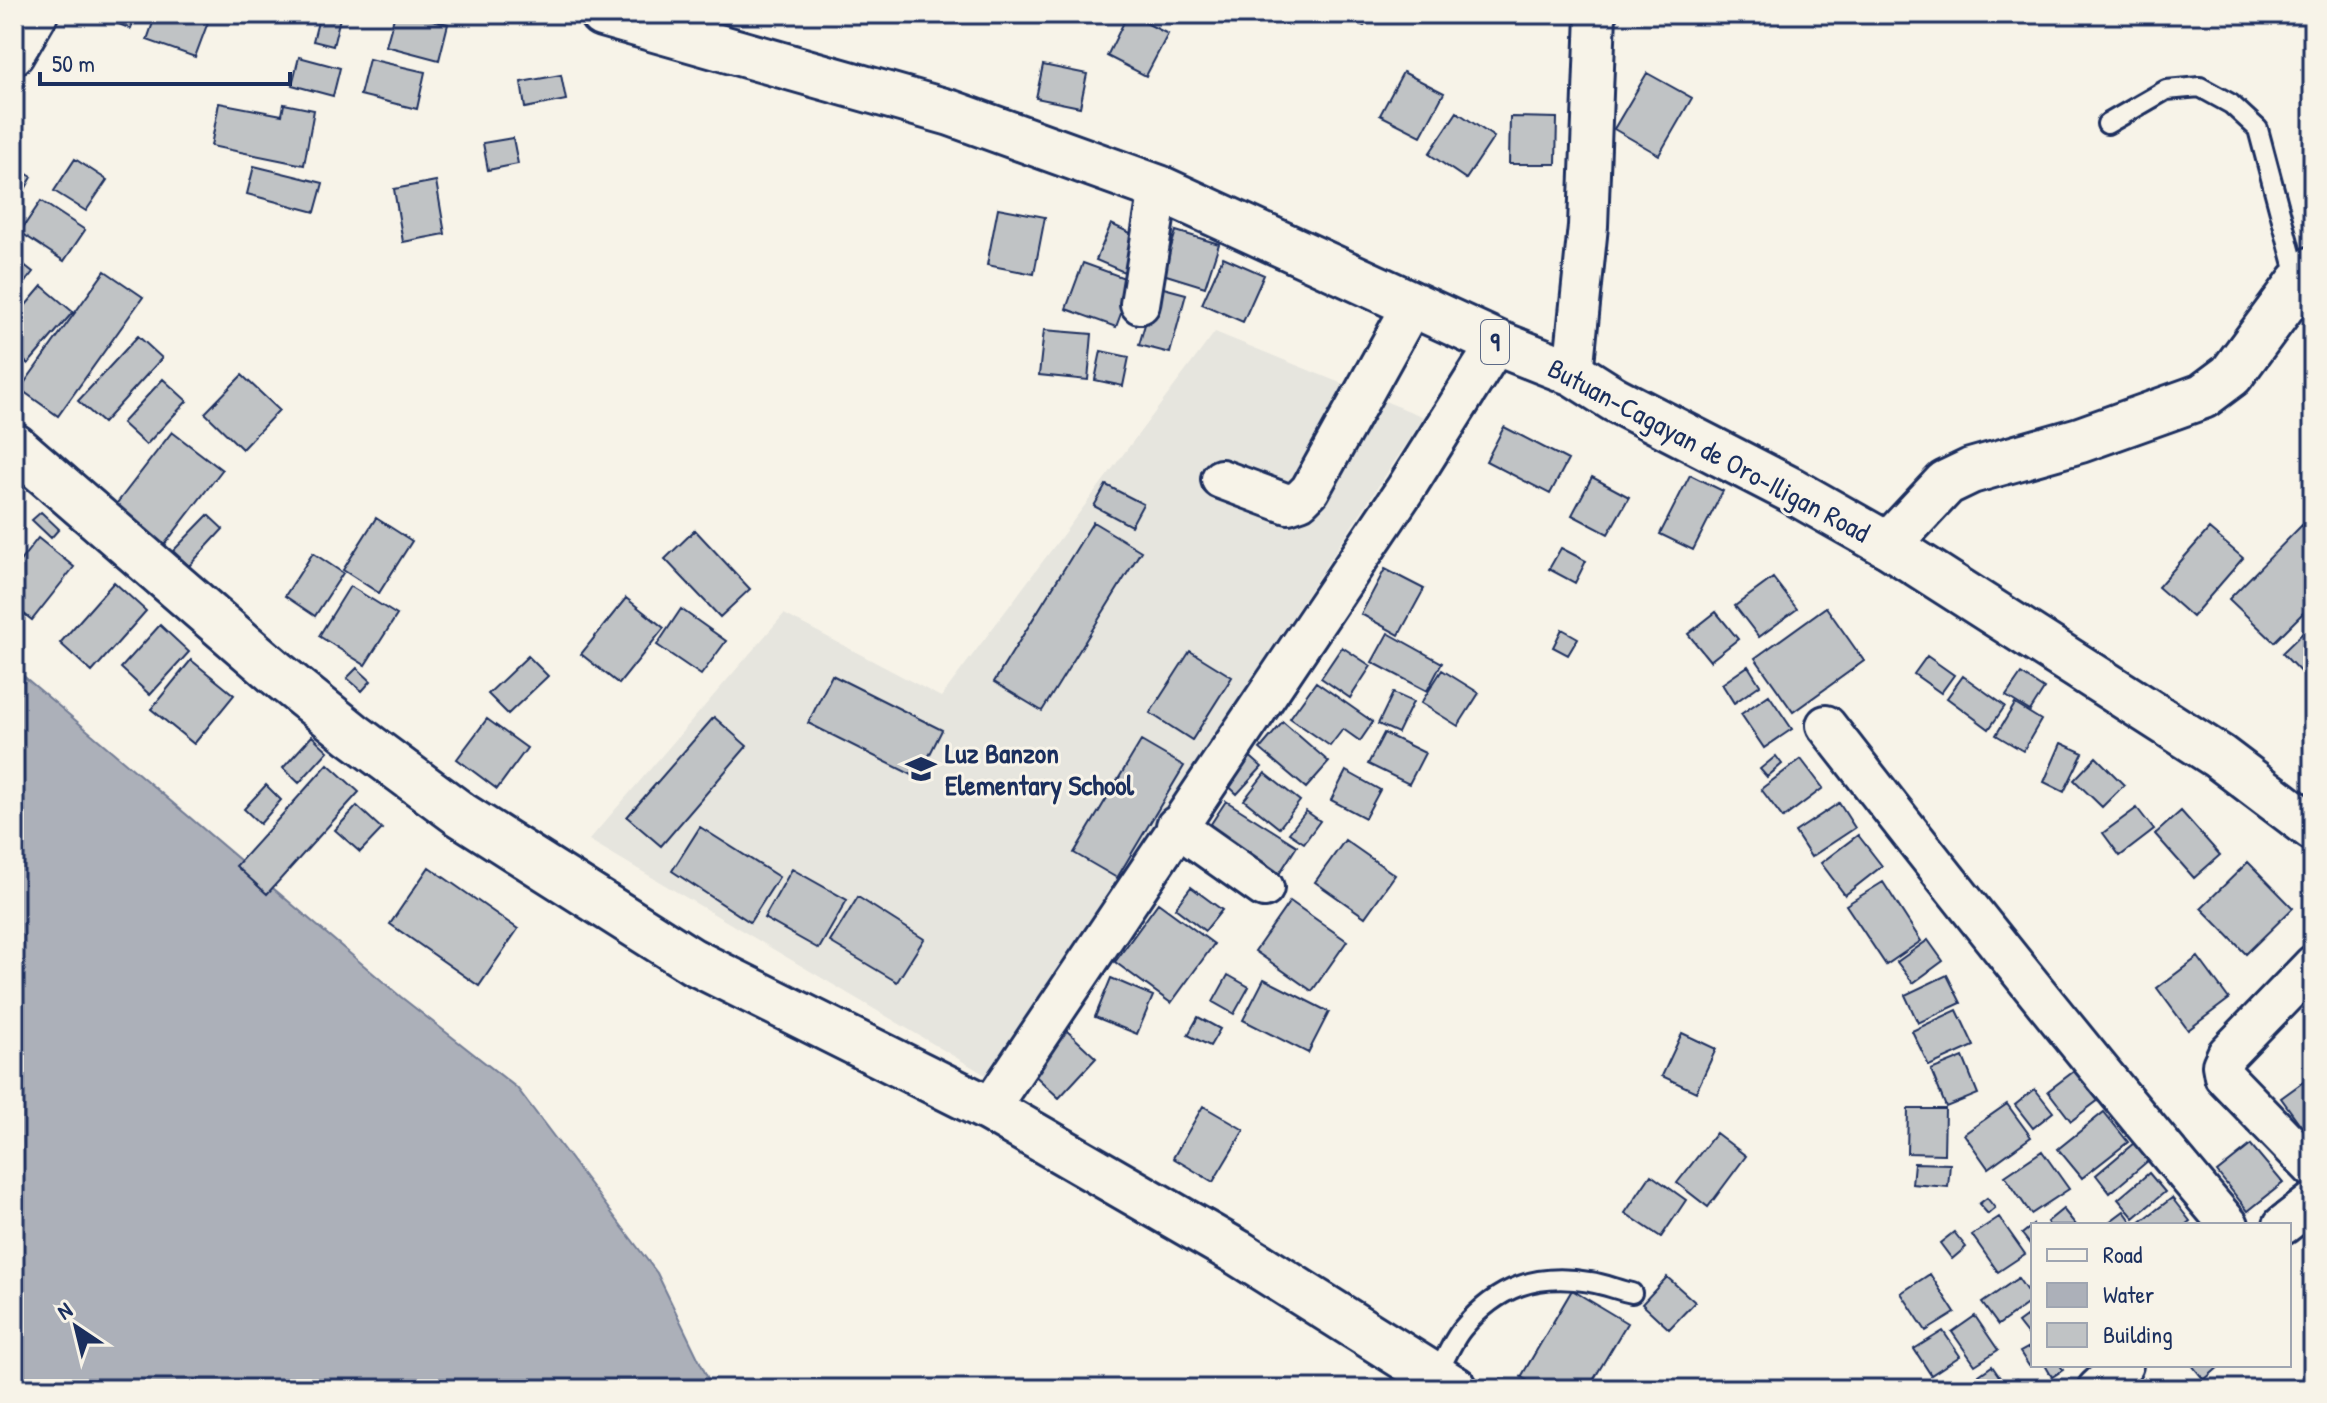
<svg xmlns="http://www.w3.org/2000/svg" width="2327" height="1403" font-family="'Patrick Hand',sans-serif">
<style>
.built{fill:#e6e5de}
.water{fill:#acb0b9;stroke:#727c95;stroke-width:2}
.building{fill:#c0c3c5;stroke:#1b2f5e;stroke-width:2}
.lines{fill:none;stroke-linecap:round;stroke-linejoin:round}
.lane-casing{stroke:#1b2f5e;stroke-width:24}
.street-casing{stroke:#1b2f5e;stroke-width:44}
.secondary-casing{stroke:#1b2f5e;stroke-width:50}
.highway-casing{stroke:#1b2f5e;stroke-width:50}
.lane{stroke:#f7f3e8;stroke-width:18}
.street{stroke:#f7f3e8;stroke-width:38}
.secondary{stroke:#f7f3e8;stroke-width:44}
.highway{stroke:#f7f3e8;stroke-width:44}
.labels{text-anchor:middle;stroke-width:6;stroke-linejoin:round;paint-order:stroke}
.shield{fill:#f7f3e8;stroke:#5d6a87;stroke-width:2}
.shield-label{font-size:26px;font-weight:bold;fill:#1b2f5e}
.street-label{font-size:28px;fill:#1b2f5e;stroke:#f7f3e8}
.poi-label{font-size:28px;font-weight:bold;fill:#1b2f5e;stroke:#f7f3e8;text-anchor:start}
</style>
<rect width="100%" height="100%" fill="#f7f3e8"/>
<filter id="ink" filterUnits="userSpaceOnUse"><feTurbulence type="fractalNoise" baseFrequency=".0125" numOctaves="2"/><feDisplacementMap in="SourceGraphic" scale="16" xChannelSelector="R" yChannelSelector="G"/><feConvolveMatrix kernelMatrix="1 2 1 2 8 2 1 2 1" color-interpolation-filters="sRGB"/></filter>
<g filter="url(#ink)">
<path class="built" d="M1215,332L1424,417L989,1077L589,840L784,614L941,697Z"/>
<path class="water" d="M14,668L401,997L517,1088L657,1273L713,1389H14Z"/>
<path class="building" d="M102,14H136L131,29L101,17Z
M156,14H211L195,57L147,40Z
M320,14H341L333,46L313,41Z
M395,14H409L448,24L439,60L386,46Z
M1128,14L1168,34L1146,76L1107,56Z
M1338,14H1370L1364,26Z
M299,57L340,68L333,96L292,85Z
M369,59L425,72L417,109L360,95Z
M1043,65L1087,74L1080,107L1036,98Z
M1403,72L1444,93L1421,136L1380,115Z
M1647,73L1692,98L1659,155L1614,129Z
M561,75L566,100L525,108L521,82Z
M219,103L282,115L284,104L314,110L304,165L211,146Z
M1457,112L1494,137L1466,179L1429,154Z
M1510,117L1557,118L1556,164H1509Z
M513,138L518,164L488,170L483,143Z
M75,159L107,180L86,211L54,191Z
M14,166L32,177L14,209Z
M254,166L323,183L315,212L247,194Z
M436,181L445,234L403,242L394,189Z
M41,201L85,230L64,261L20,232Z
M998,208L1045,217L1034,274L987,265Z
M1111,224L1139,237L1124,272L1096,260Z
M1176,231L1219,244L1205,287L1163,274Z
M14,257L33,272L14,296Z
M1223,257L1264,275L1243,322L1202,304Z
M1083,263L1133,281L1116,327L1066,309Z
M105,271L143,297L58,416L20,389Z
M42,286L73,312L28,364L14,352V319Z
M1156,286L1186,294L1170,353L1139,345Z
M1044,330L1092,334L1088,380L1039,375Z
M138,336L162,358L103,423L78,401Z
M1101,351L1129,357L1123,386L1095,380Z
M242,375L279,410L242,449L205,413Z
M163,379L187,401L146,445L122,423Z
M1504,427L1568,460L1550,494L1486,461Z
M172,432L222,470L164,545L114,507Z
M1690,475L1723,491L1693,550L1660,534Z
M1592,477L1629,497L1608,534L1572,515Z
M1106,485L1143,504L1131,526L1094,506Z
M41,512L59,529L51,538L32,520Z
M208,515L223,529L189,566L173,551Z
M376,518L412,541L379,593L343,570Z
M1093,522L1141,551L1042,711L994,682Z
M2302,525L2313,536V603L2274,642L2229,599Z
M2209,529L2243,558L2192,617L2158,587Z
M695,530L750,589L720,617L665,559Z
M38,538L74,567L32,620L14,606V569Z
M1561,548L1586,561L1575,583L1549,569Z
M313,553L343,573L315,616L285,596Z
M1385,569L1424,589L1399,635L1361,614Z
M1773,578L1797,609L1759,637L1735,606Z
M114,582L146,611L92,672L60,643Z
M350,586L397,615L365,665L319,636Z
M626,598L664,628L619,684L581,654Z
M1826,607L1864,661L1793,712L1755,658Z
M681,609L726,641L701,675L657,645Z
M1716,612L1738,639L1710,661L1688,634Z
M2313,623V681L2311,683L2282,653Z
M160,625L189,652L150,695L121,668Z
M1562,629L1578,638L1568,655L1553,647Z
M1388,633L1442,663L1427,691L1372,662Z
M1342,647L1371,666L1350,698L1321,678Z
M1190,651L1232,677L1192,740L1150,713Z
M528,656L548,676L508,714L488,694Z
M1927,656L1954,675L1941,693L1914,674Z
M191,660L234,695L194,744L151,709Z
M1748,666L1760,685L1734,703L1722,684Z
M357,668L371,681L362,691L347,678Z
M1442,670L1479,693L1458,726L1421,703Z
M2021,674L2044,689L2030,711L2006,696Z
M832,675L942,730L918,778L808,723Z
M1963,676L2005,706L1989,729L1947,698Z
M1316,682L1373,722L1360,741L1343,729L1330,746L1290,718Z
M1393,693L1413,702L1398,733L1378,724Z
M1769,695L1792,729L1764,748L1741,714Z
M2015,704L2041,720L2023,751L1996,735Z
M714,717L747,746L661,846L627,817Z
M487,719L527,748L497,789L457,759Z
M1283,722L1329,762L1306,788L1260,749Z
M1384,733L1425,753L1409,784L1368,764Z
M312,736L328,751L299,783L283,768Z
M1141,741L1184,766L1117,878L1074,853Z
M2061,743L2083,753L2064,792L2044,782Z
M1245,752L1262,767L1237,794L1220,778Z
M1776,756L1782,764L1767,777L1760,769Z
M2096,757L2124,785L2102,807L2074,780Z
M1801,759L1823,788L1783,818L1761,789Z
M328,764L359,792L267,894L236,866Z
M1346,771L1380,790L1365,818L1331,800Z
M1265,773L1300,801L1279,828L1244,800Z
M266,785L281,800L260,824L244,809Z
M1226,801L1297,846L1274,882L1203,836Z
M1839,803L1855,828L1811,857L1795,832Z
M357,806L382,829L360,852L335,830Z
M2137,808L2154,830L2120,856L2103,833Z
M1306,811L1320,821L1304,843L1289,833Z
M2181,811L2220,855L2194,878L2155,834Z
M700,827L779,877L750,922L672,871Z
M1858,835L1882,866L1845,895L1821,863Z
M1345,840L1395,875L1365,917L1315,882Z
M2248,862L2293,908L2246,954L2201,908Z
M429,867L518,929L479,986L390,924Z
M792,869L847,900L819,949L764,918Z
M1883,882L1921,941L1886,965L1846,905Z
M1191,887L1222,910L1205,931L1175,908Z
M858,897L924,939L897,982L830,942Z
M1290,901L1347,941L1312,991L1255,951Z
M1158,903L1214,944L1171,1003L1115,962Z
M1928,940L1943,961L1913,983L1897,962Z
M2198,957L2229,999L2188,1030L2157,988Z
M1228,975L1249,987L1234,1014L1213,1002Z
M1947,975L1961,1003L1918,1023L1905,995Z
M1111,978L1153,996L1137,1034L1095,1017Z
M1264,979L1329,1012L1308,1053L1243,1020Z
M1957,1010L1974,1046L1929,1066L1912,1031Z
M1198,1017L1220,1029L1210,1046L1188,1035Z
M1065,1029L1096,1058L1059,1098L1028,1069Z
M1682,1033L1716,1049L1696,1092L1662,1076Z
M1963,1057L1978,1094L1946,1107L1931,1070Z
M2077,1069L2100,1099L2071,1121L2048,1091Z
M2313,1075V1142L2281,1098Z
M2035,1089L2053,1112L2033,1128L2015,1105Z
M2007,1104L2031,1137L1988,1168L1964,1134Z
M1203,1106L1244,1130L1213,1182L1173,1158Z
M1908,1109H1945L1944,1154L1907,1153Z
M2104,1112L2128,1142L2082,1178L2058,1149Z
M1716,1133L1746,1156L1708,1207L1677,1183Z
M2134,1143L2149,1160L2110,1193L2096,1175Z
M2251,1145L2283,1183L2248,1211L2217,1172Z
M2042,1151L2069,1189L2031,1214L2005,1176Z
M1914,1163L1950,1164L1948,1187L1912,1184Z
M2149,1173L2165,1192L2134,1218L2118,1199Z
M1651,1175L1686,1200L1661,1237L1625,1213Z
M1987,1198L1995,1208L1988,1214L1979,1204Z
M2172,1198L2190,1221L2185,1225H2140L2139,1223Z
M2063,1209L2076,1225H2049L2047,1222Z
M2124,1211L2134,1225H2105Z
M1999,1217L2025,1254L1998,1272L1972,1235Z
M2033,1225V1248L2022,1234Z
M1954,1232L1966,1247L1952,1259L1940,1243Z
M1930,1274L1955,1313L1926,1331L1901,1293Z
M1667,1277L1695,1302L1669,1329L1642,1304Z
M2018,1278L2033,1300L1998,1325L1982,1303Z
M1572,1290L1627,1323L1588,1389H1542L1521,1377Z
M2033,1312V1342L2018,1323Z
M1975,1316L1998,1350L1975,1365L1952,1332Z
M1943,1331L1960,1356L1931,1375L1914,1349Z
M2031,1346L2033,1364L2029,1366L2020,1352Z
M2045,1365H2060L2063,1370L2052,1377Z
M2192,1365H2221L2204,1380Z
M1992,1366L2003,1382L1993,1389H1959Z
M2017,1379L2026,1389H2004Z"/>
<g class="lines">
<g class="lane-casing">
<path id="lane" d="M2107,124L2166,90L2200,87L2231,104L2258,129L2298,280
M1436,1377C1444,1362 1451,1342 1463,1328C1498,1286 1537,1273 1590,1282C1604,1284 1618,1290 1632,1293"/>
</g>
<g class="street-casing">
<path id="street" d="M14,55L38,14
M1140,304L1159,188
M1573,373L1588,226L1596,14
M1221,479L1288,504L1300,500L1310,490L1413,304
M1826,725C1957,894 2090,1062 2229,1225
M1176,826L1264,888
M2313,965L2227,1054L2222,1065L2224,1076L2313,1168
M989,1109L1406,488L1497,343
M2283,1225L2313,1202
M2097,1389L2123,1365"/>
</g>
<g class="secondary-casing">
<path id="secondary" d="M14,446L275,672L352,734L460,814L692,961L989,1109L1237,1252L1455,1389
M1888,545L1946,483L1971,471L2080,440L2203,396L2231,375L2299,283L2313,269"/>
</g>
<g class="highway-casing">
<path id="highway" d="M602,14L951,113L1159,188L1497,343L1573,373L1614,399L1791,490L1888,545L2218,756L2313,828"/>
</g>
<use href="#lane" class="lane"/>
<use href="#street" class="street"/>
<use href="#secondary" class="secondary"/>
<use href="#highway" class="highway"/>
</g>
</g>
<defs>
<g id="school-bare" transform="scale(2.4)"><path d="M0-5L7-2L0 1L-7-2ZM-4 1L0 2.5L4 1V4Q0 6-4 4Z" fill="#1b2f5e" stroke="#f7f3e8" stroke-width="2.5" paint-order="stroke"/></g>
</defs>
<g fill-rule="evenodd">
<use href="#school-bare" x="921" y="769"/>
</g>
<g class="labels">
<rect class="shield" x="1481" y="320" width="28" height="44" rx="6"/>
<g class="shield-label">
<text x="1495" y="351">9</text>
</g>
<g class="street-label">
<text transform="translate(1709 450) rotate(28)" y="10">Butuan-Cagayan de Oro-Iligan Road</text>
</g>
<g class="poi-label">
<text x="945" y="763">Luz Banzon<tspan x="945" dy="32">Elementary School</tspan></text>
</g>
</g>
<rect width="2327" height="1403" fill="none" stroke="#f7f3e8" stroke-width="48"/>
<rect x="24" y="24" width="2279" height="1355" fill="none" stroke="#1b2f5e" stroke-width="3" filter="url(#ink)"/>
<rect x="2031" y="1223" width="260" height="144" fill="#f7f3e8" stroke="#9fa5b1" stroke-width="2"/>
<rect x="2047" y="1249" width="40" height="12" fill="#f7f3e8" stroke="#9fa5b1" stroke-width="2"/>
<text x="2103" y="1263" font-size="24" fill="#1b2f5e">Road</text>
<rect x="2047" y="1283" width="40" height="24" fill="#acb0b9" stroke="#9fa5b1" stroke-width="2"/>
<text x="2103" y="1303" font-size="24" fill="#1b2f5e">Water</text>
<rect x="2047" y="1323" width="40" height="24" fill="#c0c3c5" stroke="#9fa5b1" stroke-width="2"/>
<text x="2103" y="1343" font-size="24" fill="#1b2f5e">Building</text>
<g transform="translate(76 1327) rotate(325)" stroke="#f7f3e8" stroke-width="6" paint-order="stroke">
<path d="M0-6L14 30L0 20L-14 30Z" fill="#1b2f5e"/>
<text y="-12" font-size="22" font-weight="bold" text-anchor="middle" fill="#1b2f5e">N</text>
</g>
<path d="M40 72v12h250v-12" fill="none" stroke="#1b2f5e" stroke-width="4"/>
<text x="52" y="72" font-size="24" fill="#1b2f5e" stroke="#f7f3e8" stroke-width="6" paint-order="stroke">50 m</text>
</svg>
